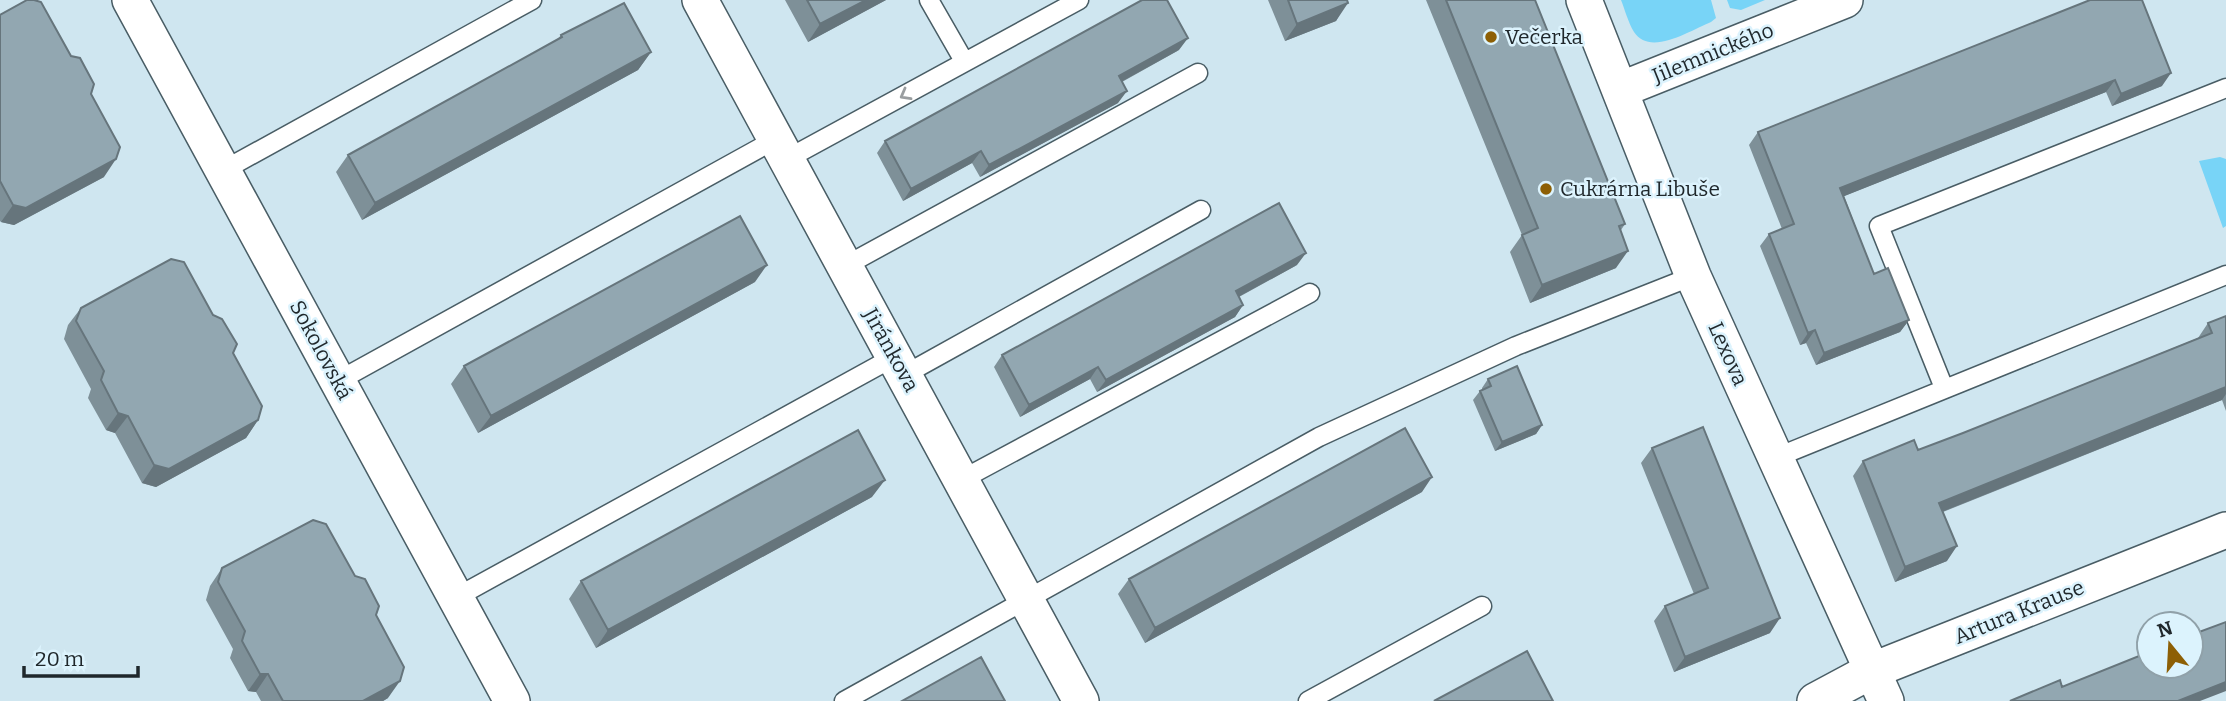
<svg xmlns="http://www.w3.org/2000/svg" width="2226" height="701" font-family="Bitter,serif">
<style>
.green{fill:#78d4f7}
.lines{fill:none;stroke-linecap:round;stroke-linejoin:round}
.lane-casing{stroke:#495d65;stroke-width:21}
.street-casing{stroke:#495d65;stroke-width:38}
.lane{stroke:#fff;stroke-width:18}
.street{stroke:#fff;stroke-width:35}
.wall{fill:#7e9098}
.shaded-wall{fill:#66757c}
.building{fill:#92a7b1;stroke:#66757c;stroke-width:2}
.oneway{stroke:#9a9ea0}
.poi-dot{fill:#8d5f05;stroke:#dcf3fd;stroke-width:2.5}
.labels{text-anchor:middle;stroke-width:5;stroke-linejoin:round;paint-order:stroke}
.poi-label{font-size:21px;fill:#1f272b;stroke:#dcf3fd;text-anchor:start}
.street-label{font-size:21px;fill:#1f272b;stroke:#dcf3fd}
</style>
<rect width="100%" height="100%" fill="#cfe6f0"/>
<path class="green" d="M1621,0H1711L1716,18L1711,22C1691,30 1650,57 1634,32C1628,22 1625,10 1621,0Z
M1727,0H1765L1741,10L1730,8Z
M2220,157L2226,159V226L2223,228L2199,161Z"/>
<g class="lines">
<g class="lane-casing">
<path id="lane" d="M929,0L964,61
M787,159L1079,0
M224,170L532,0
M845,266L1198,73
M904,375L1201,210
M338,381L776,139
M1944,388L1879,226L2226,88
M1775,458L2226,275
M961,480L1310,293
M455,598L894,357
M844,701L1319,437L1516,346L1693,276
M1308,701L1482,606"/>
</g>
<g class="street-casing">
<path id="street" d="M130,0L512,701
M700,0L1081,701
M1584,0L1693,276L1886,701
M1620,90L1845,0
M1815,701L1871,671L2226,530"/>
</g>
<use href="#lane" class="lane"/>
<use href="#street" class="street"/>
</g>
<path class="wall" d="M785,0H886L808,42Z
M1268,0H1347L1336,21L1285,41Z
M1426,0H1535L1625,224L1621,230L1616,268L1530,303L1510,252L1522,235Z
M2090,0L2162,86L2112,106L2106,92L1844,196L1874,274L1909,320L1900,332L1816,365L1806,343L1800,345L1760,246L1769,234L1782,229L1749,145L1758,132Z
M0,15L91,94L104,177L14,225L1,222L0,221Z
M561,35L651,52L638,70L362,220L336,172L348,155L557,40Z
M1179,50L1122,82L1118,103L980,177L972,163L903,201L877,153L885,141Z
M1297,265L1239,297L1243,305L1235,317L1097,392L1090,379L1020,417L994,367L1002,355Z
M755,282L478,433L451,384L464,366Z
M81,308L233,353L258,420L246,438L156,487L142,483L115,433L106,430L88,398L91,389L64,339L68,325Z
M2226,316V411L2222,400L1943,512L1947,561L1895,582L1853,476L1863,461L1918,450L1963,433L2198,338L2208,323Z
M1488,379L1542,425L1536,434L1495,451L1473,400L1480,391L1482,390V388Z
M1652,448L1770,633L1674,672L1654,621L1665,606L1694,594L1641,463Z
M1422,492L1145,643L1118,594L1129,579Z
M872,497L596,648L569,599L581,581Z
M222,568L376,615L388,698L383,701H261L256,692L248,691L230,658L233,649L206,600L210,586Z"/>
<path class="shaded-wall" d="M866,0H886L808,42L820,24Z
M1348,3L1336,21L1285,41L1297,24Z
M1188,38L1179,50L1110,88L1119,76Z
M651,52L638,70L362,220L375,203Z
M2171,73L2162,86L2112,106L2121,94Z
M2115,80L2106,92L1832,201L1840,188Z
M1127,91L1118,103L980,177L989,165Z
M981,151L972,163L903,201L911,189Z
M116,159L104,177L14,225L1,222L13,205Z
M1628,251L1616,268L1530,303L1542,285Z
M1306,253L1297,265L1227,303L1236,291Z
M767,265L755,282L478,433L491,416Z
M1243,305L1235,317L1097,392L1106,380Z
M1909,320L1900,332L1816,365L1824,353Z
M1815,330L1806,343L1800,345L1808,333Z
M1098,367L1090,379L1020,417L1029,405Z
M2226,387V394L2222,400L1929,517L1939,503Z
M118,413L128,416L115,433L106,430Z
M258,420L246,438L156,487L142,483L154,465Z
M1542,425L1536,434L1495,451L1502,442Z
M1432,477L1422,492L1145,643L1155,628Z
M885,480L872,497L596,648L608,630Z
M1957,546L1947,561L1895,582L1905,567Z
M1780,618L1770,633L1674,672L1685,657Z
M260,674H268L256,692L248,691Z
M400,681L388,698L383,701H363Z
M2226,682V691L2200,701H2178Z"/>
<path class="building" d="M27,0H34L41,2L71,56L80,58L94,84L91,94L120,147L116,159L26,208L13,205L0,181V15Z
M807,0H866L820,24Z
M1142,0H1167L1188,38L1119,76L1127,91L989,165L981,151L911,189L885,141Z
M1288,0H1347L1348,3L1297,24Z
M1446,0H1535L1625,224L1619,226L1628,251L1542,285L1522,235L1538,228Z
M2090,0H2142L2171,73L2121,94L2115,80L1840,188L1874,274L1888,268L1909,320L1824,353L1815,330L1808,333L1769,234L1794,224L1758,132Z
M624,3L651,52L375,203L348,155L562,37L561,35Z
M1279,203L1306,253L1236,291L1243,305L1106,380L1098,367L1029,405L1002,355Z
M740,216L767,265L491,416L464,366Z
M171,259L184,262L213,315L222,319L237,344L233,353L262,406L258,420L169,469L154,465L128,416L118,413L101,380L104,371L76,321L81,308Z
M2226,316V387L1939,503L1957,546L1905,567L1863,461L1914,440L1918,450L1963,433L2212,333L2208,323Z
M1517,366L1542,425L1502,442L1480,391L1491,386L1488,379Z
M1703,427L1780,618L1685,657L1665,606L1708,588L1652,448Z
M1405,428L1432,477L1155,628L1129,579Z
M858,430L885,480L608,630L581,581Z
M313,520L326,524L355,576L365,579L379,606L376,615L404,667L400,681L363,701H283L268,674H260L242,641L245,631L218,582L222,568Z
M2226,622V682L2178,701H2010L2060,680L2062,687L2149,652V666H2191V635Z
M1527,651L1553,701H1434Z
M981,657L1005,701H902Z"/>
<defs><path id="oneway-chevron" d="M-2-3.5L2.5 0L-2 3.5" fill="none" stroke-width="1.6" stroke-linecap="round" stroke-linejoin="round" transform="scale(1.75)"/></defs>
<use class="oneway" href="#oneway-chevron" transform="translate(905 95) rotate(151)"/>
<g class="poi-dot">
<circle cx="1491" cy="37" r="7"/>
<circle cx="1546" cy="189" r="7"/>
</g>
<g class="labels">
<g class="poi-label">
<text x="1505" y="44">Večerka</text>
<text x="1560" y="196">Cukrárna Libuše</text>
</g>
<g class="street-label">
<text transform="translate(1713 53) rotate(-22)" y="7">Jilemnického</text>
<text transform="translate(321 350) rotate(62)" y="7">Sokolovská</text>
<text transform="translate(891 350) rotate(61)" y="7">Jiránkova</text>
<text transform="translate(1728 354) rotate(66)" y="7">Lexova</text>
<text transform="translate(2019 612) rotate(-22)" y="7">Artura Krause</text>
</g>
</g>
<g transform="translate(2170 645) rotate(342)"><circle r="33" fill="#dcf3fd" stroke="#90a1a9" stroke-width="2"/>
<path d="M0-5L12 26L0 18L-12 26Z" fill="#8d5f05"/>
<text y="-10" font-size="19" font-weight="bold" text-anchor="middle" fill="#1f272b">N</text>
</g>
<path d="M24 666v10h114v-10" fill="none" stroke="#1f272b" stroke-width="3.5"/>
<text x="35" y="666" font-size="21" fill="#1f272b" stroke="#dcf3fd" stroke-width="5" paint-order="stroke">20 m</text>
</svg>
